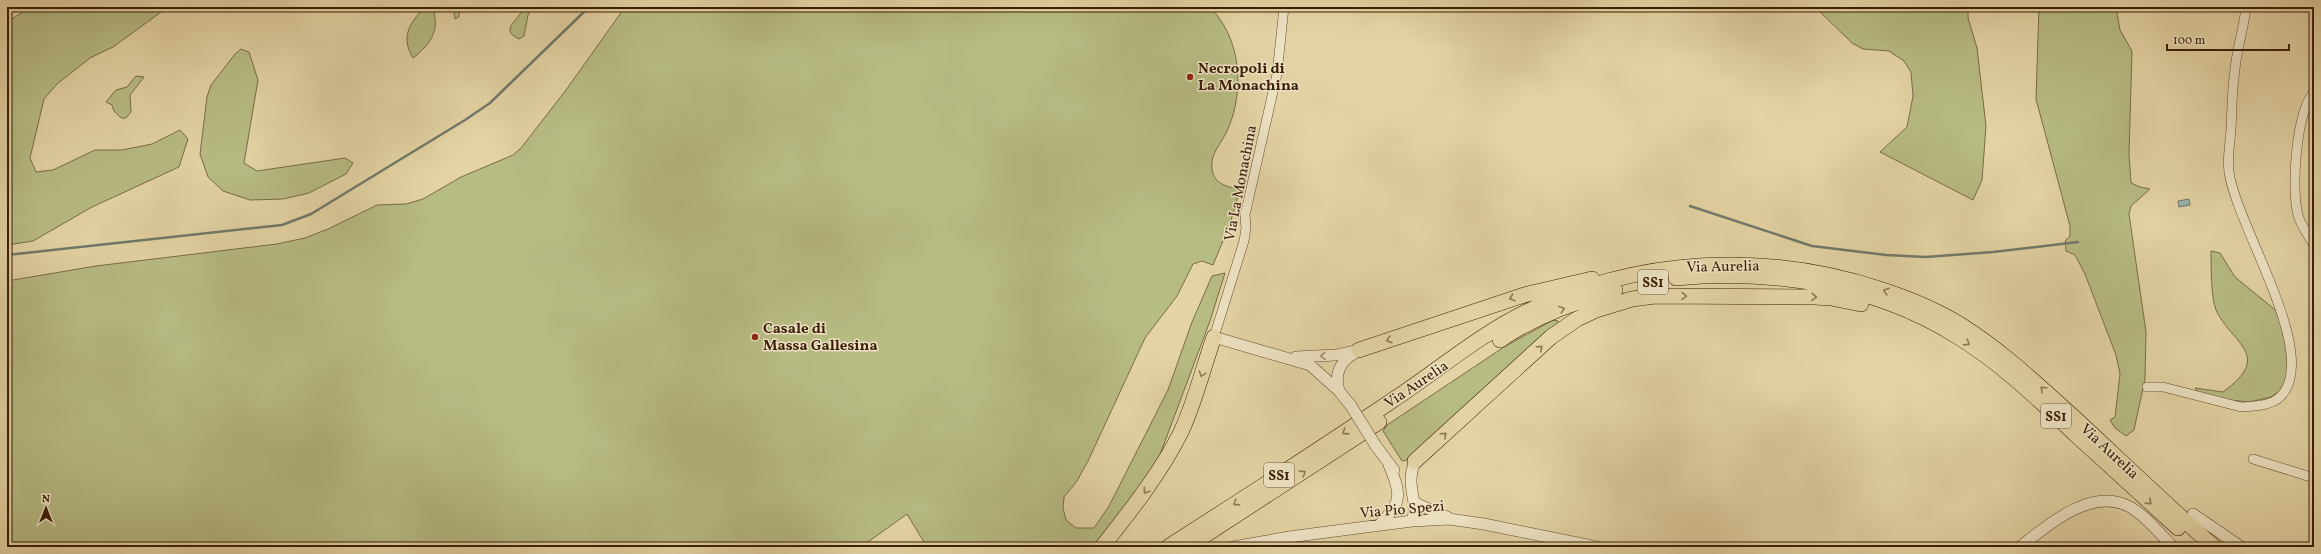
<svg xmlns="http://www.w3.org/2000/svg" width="2321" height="554" font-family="Vollkorn,serif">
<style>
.green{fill:#b7bc83;stroke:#796c45}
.water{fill:#97b7ad;stroke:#72796b}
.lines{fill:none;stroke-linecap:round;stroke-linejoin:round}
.stream{stroke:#72796b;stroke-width:2.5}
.minor-casing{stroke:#654b2e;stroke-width:10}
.tertiary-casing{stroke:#654b2e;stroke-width:12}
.trunk-casing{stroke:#3b1d07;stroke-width:16}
.minor{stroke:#ede3c4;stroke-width:9}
.tertiary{stroke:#ede3c4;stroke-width:11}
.trunk{stroke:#e4d4a5;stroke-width:15}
.tertiary-bridge-casing{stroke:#654b2e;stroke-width:12;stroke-linecap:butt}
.tertiary-bridge{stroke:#ede3c4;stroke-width:11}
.oneway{stroke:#907856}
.oneway2{stroke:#9d8a6f}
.poi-dot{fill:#8f2418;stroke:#ede3c4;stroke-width:1.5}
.labels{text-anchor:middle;stroke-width:3;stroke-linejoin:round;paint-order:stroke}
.shield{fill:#ede3c4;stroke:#705840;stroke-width:1}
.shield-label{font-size:14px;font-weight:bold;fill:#3b1d07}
.poi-label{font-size:15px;font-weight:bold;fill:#3b1d07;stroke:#ede3c4;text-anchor:start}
.street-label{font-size:15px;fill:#3b1d07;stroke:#ede3c4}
</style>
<rect width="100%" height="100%" fill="#e4d4a5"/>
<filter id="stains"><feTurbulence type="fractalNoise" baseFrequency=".005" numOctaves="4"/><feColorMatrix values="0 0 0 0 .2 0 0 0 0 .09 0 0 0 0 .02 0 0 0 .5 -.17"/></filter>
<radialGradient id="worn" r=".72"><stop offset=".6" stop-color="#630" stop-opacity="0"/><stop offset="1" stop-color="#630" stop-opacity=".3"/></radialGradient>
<path class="green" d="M31,7H168L113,47L90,58L57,84L44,99L30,158L36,172L53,170L95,150H122L152,144L180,130L188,139L179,167L92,207L33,241L7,245V22Z
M424,7H432C441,29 431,44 413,58C400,36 410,24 424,7Z
M453,7H460L459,17L455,19Z
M523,7H533L528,15L524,36L519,39C497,29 522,19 523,7Z
M625,7H1210C1241,39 1245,89 1228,129C1224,139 1213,151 1212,162C1210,182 1224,187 1240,189L1230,224L1213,265L1202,261L1193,264L1177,296L1145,338L1088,461L1077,481L1064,497L1063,508L1066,520L1076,528H1094L1109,506L1168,390L1192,322L1212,276L1225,273L1210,321L1158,460L1112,525L1093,547H927L907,514L861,547H7V281L96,266L277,244L305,238L328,229L377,205L406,204L423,199L461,177L513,155L521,148L566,90Z
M1815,7H1968V18L1977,48L1986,126L1982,180L1973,200L1880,152L1907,127L1913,96L1911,72L1904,61L1889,51L1863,49L1852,43Z
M2039,7H2116L2120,30L2132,51L2129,154L2131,183L2140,187L2150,189L2131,206L2129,214L2146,332L2145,379L2134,430L2126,436L2115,428L2110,420L2115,417L2120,374L2116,355L2085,274L2075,255L2066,251L2065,241L2070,236V226L2036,99Z
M241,49L249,52L258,80L244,163L257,171L345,158L353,163L346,174L309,193L283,199L250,200L223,191L208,177L200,154L207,97L211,85L235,54Z
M136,76L144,77L130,95L131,112L126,118H121L114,111L112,105L106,102L116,90L127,87Z
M2211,251L2220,253L2235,277L2279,313L2292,362L2282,389L2271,397L2249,402L2230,400L2199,393L2195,388L2223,392C2274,355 2232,344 2216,310C2211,298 2211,265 2211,251Z
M1553,320L1558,321V327L1407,460L1402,461L1383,431L1387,425L1504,347Z"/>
<path class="water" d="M2189,199L2190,205L2179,207L2178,201Z"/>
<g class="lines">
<path class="stream" d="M1690,206L1812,246L1886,255L1926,257L1993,252L2078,242
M7,255L282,225L311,214L465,120L490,103L589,7"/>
<g class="minor-casing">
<path id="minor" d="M2314,92C2296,112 2291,189 2298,215C2301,226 2308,235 2314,245
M1214,337L1244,241L1246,228L1245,215L1277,74L1284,7
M2147,387H2163L2241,407C2254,406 2272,406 2281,396C2321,355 2236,225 2229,172C2227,158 2230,144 2231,130C2232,110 2232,89 2235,69C2237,48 2244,28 2246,7
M2253,459L2314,478"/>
</g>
<g class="tertiary-casing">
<path id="tertiary" d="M1214,337L1310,365L1339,391L1351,406
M1296,357L1336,355L1359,350
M1339,391C1334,374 1340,361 1355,353
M1376,446L1394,470
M1415,503L1447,517
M2193,514L2241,547
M1412,521C1420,500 1404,488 1415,461
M1379,525C1403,502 1401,494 1389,465
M1233,547L1289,537L1412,521L1449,519L1484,524L1597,547
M2020,547C2048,525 2092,486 2130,507C2146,516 2160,534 2173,547"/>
</g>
<g class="trunk-casing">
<path id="trunk" d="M1676,278C1772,269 1872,284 1955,335C2000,362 2038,399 2076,435C2110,466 2144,497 2178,528
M1500,340C1535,316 1575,302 1615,290
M1359,350L1524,295L1592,279
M1415,461L1551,337L1577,319L1596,310L1632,299L1655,296L1814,297L1831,298L1861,304
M1102,547C1131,510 1160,474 1181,432C1195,402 1203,368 1214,337
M1168,547C1243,499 1319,450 1393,400C1437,371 1479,335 1526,312C1638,257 1765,251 1883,290C1910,299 1937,310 1961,325C2004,352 2041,388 2079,422C2124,464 2168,506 2214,547
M1187,547L1379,422"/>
</g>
<use href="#minor" class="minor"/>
<use href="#tertiary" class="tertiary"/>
<use href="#trunk" class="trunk"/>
<g class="tertiary-bridge-casing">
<path id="tertiary-bridge" d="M1351,406L1376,446"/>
</g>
<use href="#tertiary-bridge" class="tertiary-bridge"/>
</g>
<defs><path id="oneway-chevron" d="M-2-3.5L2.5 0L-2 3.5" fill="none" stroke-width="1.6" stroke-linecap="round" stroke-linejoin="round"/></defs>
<g class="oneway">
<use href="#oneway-chevron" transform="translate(1886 291) rotate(-161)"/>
<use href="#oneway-chevron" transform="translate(1684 296) rotate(1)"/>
<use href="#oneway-chevron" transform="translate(1814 297) rotate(2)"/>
<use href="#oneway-chevron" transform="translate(1512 298) rotate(162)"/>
<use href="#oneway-chevron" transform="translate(1562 309) rotate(-20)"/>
<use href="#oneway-chevron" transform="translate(1389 340) rotate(161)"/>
<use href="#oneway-chevron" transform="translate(1967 343) rotate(33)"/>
<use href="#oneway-chevron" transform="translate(1540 348) rotate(-42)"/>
<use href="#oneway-chevron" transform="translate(1202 374) rotate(108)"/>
<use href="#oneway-chevron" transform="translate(2043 389) rotate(-138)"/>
<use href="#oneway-chevron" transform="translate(1345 432) rotate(147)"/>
<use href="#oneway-chevron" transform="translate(1444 435) rotate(-42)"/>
<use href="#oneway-chevron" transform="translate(1303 473) rotate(-33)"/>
<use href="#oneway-chevron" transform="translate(1146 491) rotate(124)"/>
<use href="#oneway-chevron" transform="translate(2149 502) rotate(42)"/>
<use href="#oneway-chevron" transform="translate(1236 503) rotate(147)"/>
</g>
<use class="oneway2" href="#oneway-chevron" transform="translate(1323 356) rotate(176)"/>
<g class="poi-dot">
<circle cx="1190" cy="77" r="4"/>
<circle cx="755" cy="337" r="4"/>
</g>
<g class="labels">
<g class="shield">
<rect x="1638" y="270" width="30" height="24" rx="3"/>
<rect x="2041" y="404" width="30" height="24" rx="3"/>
<rect x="1264" y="463" width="30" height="24" rx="3"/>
</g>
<g class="shield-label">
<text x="1653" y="287">SS1</text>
<text x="2056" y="421">SS1</text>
<text x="1279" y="480">SS1</text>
</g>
<g class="poi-label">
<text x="1198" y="73">Necropoli di<tspan x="1198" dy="17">La Monachina</tspan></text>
<text x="763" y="333">Casale di<tspan x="763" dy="17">Massa Gallesina</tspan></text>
</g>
<g class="street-label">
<text transform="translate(1240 183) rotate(-79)" y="5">Via La Monachina</text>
<text transform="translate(1723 266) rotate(-1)" y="5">Via Aurelia</text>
<text transform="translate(1416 384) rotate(-34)" y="5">Via Aurelia</text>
<text transform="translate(2110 451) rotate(43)" y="5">Via Aurelia</text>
<text transform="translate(1402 509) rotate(-5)" y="5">Via Pio Spezi</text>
</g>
</g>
<rect width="2321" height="554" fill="none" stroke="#e4d4a5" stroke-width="24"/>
<rect x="8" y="8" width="2305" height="538" fill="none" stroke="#3b1d07" stroke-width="2"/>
<rect x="12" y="12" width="2297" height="530" fill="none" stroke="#3b1d07"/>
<g transform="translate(46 508)" stroke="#ede3c4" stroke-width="3" paint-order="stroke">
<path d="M0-3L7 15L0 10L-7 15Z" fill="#3b1d07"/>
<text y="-6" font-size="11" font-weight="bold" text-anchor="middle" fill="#3b1d07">N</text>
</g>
<path d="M2167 44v6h122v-6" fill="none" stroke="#3b1d07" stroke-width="2"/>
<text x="2173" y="44" font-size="12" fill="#3b1d07" stroke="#ede3c4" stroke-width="3" paint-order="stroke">100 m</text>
<rect width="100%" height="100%" filter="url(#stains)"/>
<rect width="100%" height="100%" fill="url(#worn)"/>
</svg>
